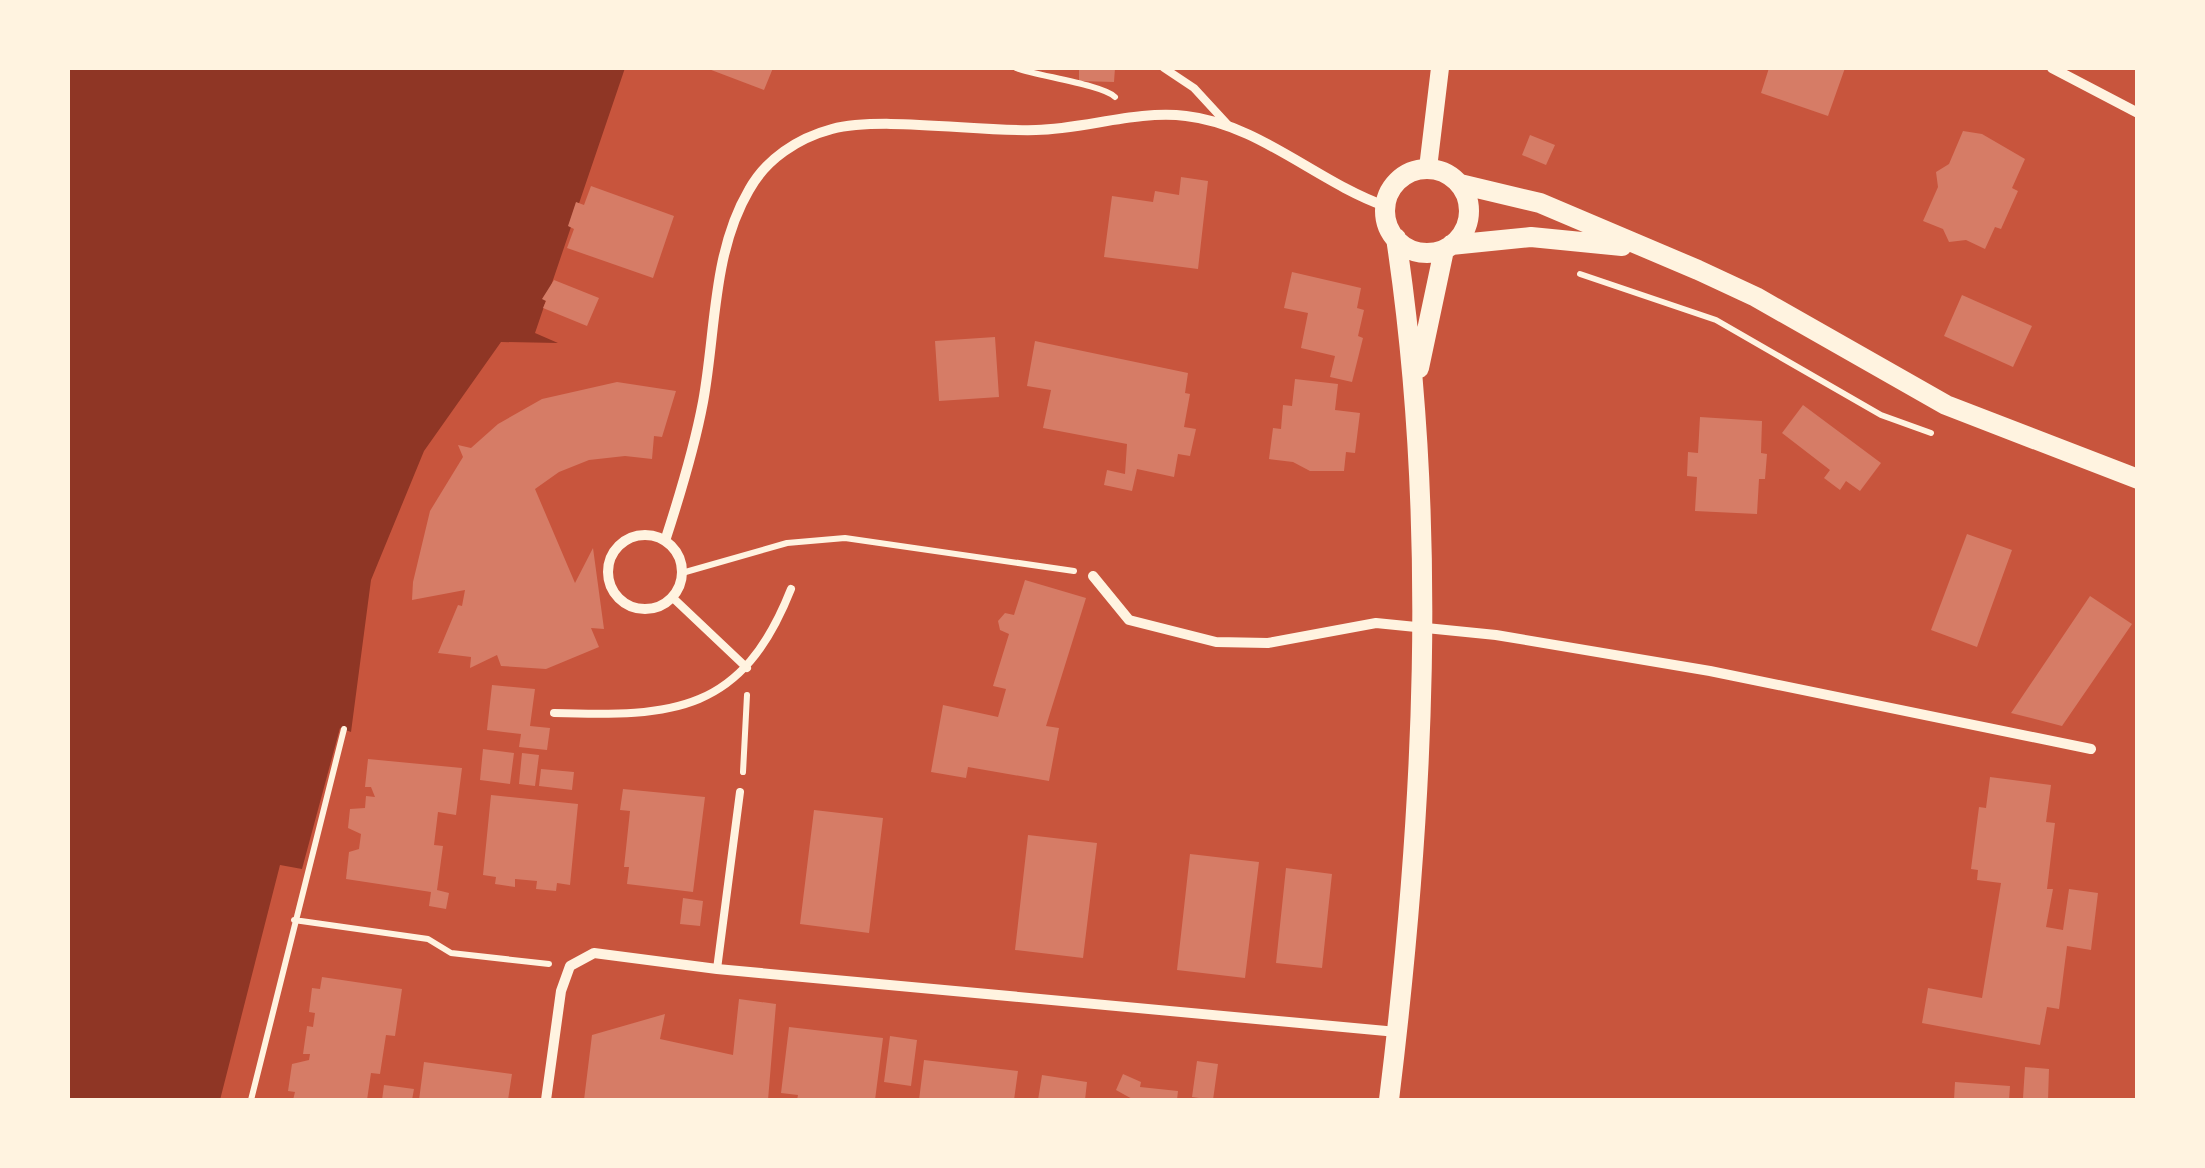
<svg xmlns="http://www.w3.org/2000/svg" width="2205" height="1168" font-family="Bitter,serif">
<style>
.water{fill:#8f3625}
.building{fill:#d67c66}
.lines{fill:none;stroke-linecap:round;stroke-linejoin:round}
.path{stroke:#fff3e0;stroke-width:6}
.service{stroke:#fff3e0;stroke-width:8}
.minor{stroke:#fff3e0;stroke-width:10}
.tertiary{stroke:#fff3e0;stroke-width:18}
.secondary{stroke:#fff3e0;stroke-width:20}
</style>
<rect width="100%" height="100%" fill="#c8553d"/>
<path class="water" d="M68,68H625L535,333L558,343L501,342L424,451L371,580L351,732L340,728L302,869L280,865L220,1100H68Z"/>
<path class="building" d="M706,68H773L764,90Z
M1079,68H1115L1114,82L1079,81Z
M1769,68H1845L1828,116L1761,93Z
M1963,131L1982,134L2025,159L2012,188L2018,191L2001,229L1995,227L1985,249L1966,240L1949,242L1943,229L1923,221L1938,187L1936,172L1949,164Z
M1530,135L1555,145L1546,165L1522,155Z
M1181,177L1208,181L1198,269L1104,257L1112,196L1153,202L1155,191L1179,195Z
M591,186L674,216L653,278L567,248L574,229L568,226L576,202L584,205Z
M1292,272L1361,288L1357,308L1364,310L1358,336L1363,338L1352,382L1330,377L1335,356L1301,348L1308,313L1284,308Z
M554,280L599,298L587,326L543,308L546,301L542,299Z
M1962,295L2032,326L2013,367L1944,336Z
M995,337L999,397L939,401L935,341Z
M1035,341L1188,373L1185,393L1190,394L1184,427L1196,429L1190,456L1178,454L1174,477L1137,469L1132,491L1104,485L1107,470L1125,474L1127,444L1043,428L1051,390L1027,386Z
M1295,379L1338,384L1335,410L1360,413L1355,453L1346,452L1344,471H1310L1293,462L1269,459L1273,428L1281,429L1283,405L1292,406Z
M617,382L676,391L662,437L654,436L652,459L625,456L589,460L559,472L535,489L575,583L593,548L604,629L591,628L599,647L546,669L501,666L497,655L470,668L471,657L438,653L458,605L462,606L465,590L412,600L413,582L430,511L463,457L458,445L471,448L498,424L542,399Z
M1803,405L1881,463L1860,491L1846,481L1840,490L1824,478L1830,470L1782,433Z
M1700,417L1762,421L1761,453L1767,454L1765,479H1759L1757,514L1695,511L1697,477L1687,476L1688,452L1698,453Z
M1967,534L2012,550L1977,647L1931,630Z
M1025,580L1086,598L1046,726L1059,728L1049,781L968,767L966,778L931,772L943,705L998,717L1006,689L993,686L1009,634L1000,630L998,621L1005,613L1014,615Z
M2090,596L2132,624L2062,726L2011,713Z
M492,685L535,689L530,726L550,728L547,750L519,747L521,734L487,730Z
M483,749L514,753L510,784L480,780Z
M522,753L539,755L535,786L519,784Z
M368,759L462,768L456,815L438,812L434,845L443,846L437,890L449,893L446,909L429,906L431,892L346,879L349,852L359,849L361,834L348,828L350,809L365,808L366,796L375,797L371,787H365Z
M541,769L574,772L572,790L539,786Z
M1990,777L2051,785L2046,822L2055,823L2047,889H2053L2046,927L2063,930L2069,889L2098,893L2091,950L2067,946L2059,1009L2047,1007L2040,1045L1922,1023L1928,988L1982,998L2001,883L1977,880L1978,870L1971,869L1979,807L1986,808Z
M623,789L705,797L693,892L627,884L629,867H624L630,811L620,810Z
M491,795L578,804L570,885L557,883L556,891L536,889L537,881L515,879V887L495,884L496,877L483,875Z
M814,810L883,818L869,933L800,924Z
M1028,835L1097,843L1083,958L1015,950Z
M1190,854L1259,862L1245,978L1177,970Z
M1286,868L1332,874L1322,968L1276,963Z
M683,898L703,901L700,926L680,924Z
M322,977L402,989L395,1036L386,1035L380,1074L371,1073L367,1100H293L295,1092L288,1091L292,1064L309,1060L310,1054H303L307,1026L313,1027L315,1013L309,1012L312,988L320,989Z
M739,999L776,1004L768,1100H584L592,1035L665,1014L660,1039L733,1055Z
M789,1027L883,1038L875,1100H797L798,1095L781,1093Z
M890,1036L917,1040L911,1086L884,1082Z
M924,1060L1018,1071L1014,1100H919Z
M1197,1061L1218,1064L1213,1100L1192,1097Z
M424,1062L512,1074L508,1100H419Z
M2025,1067L2049,1069L2048,1100L2023,1098Z
M1123,1074L1141,1082L1140,1087L1178,1091L1177,1100H1134L1116,1090Z
M1042,1075L1087,1082L1085,1100H1038Z
M1955,1082L2010,1086L2009,1100H1954Z
M384,1085L414,1089L412,1100H382Z"/>
<g class="lines">
<path class="path" d="M1016,68C1038,76 1103,85 1115,97
M1580,274L1716,320L1881,415L1931,433
M682,573L787,543L845,538L1074,571
M743,772L747,695
M294,920L428,939L451,953L549,964
M251,1100L344,729"/>
<path class="service" d="M1164,68L1194,88L1229,126
M672,597L747,668
M554,713C674,717 742,713 791,589
M717,969L740,792"/>
<path class="minor" d="M2052,68L2138,113
M608 572a37 37 0 1 1 74 0a37 37 0 1 1-74 0Z
M665,541C680,495 694,450 703,402C716,332 712,253 749,190C766,159 798,138 832,129C882,116 980,132 1036,130C1085,129 1137,110 1186,116C1259,124 1317,182 1385,206
M1093,576L1129,620L1216,642L1268,643L1376,623L1496,635L1710,671L2091,749
M546,1100L561,991L570,966L594,953L717,969L1397,1032"/>
<path class="tertiary" d="M1428,168L1440,68"/>
<path class="secondary" d="M1385 211a42 42 0 1 1 84 0a42 42 0 1 1-84 0Z
M1460,184L1540,203L1698,270L1756,297L1946,405L2138,479
M1451,245L1531,237L1622,246
M1419,368L1444,250
M1389,1100C1424,814 1439,524 1396,238"/>
</g>
<rect width="2205" height="1168" fill="none" stroke="#fff3e0" stroke-width="140"/>
</svg>
